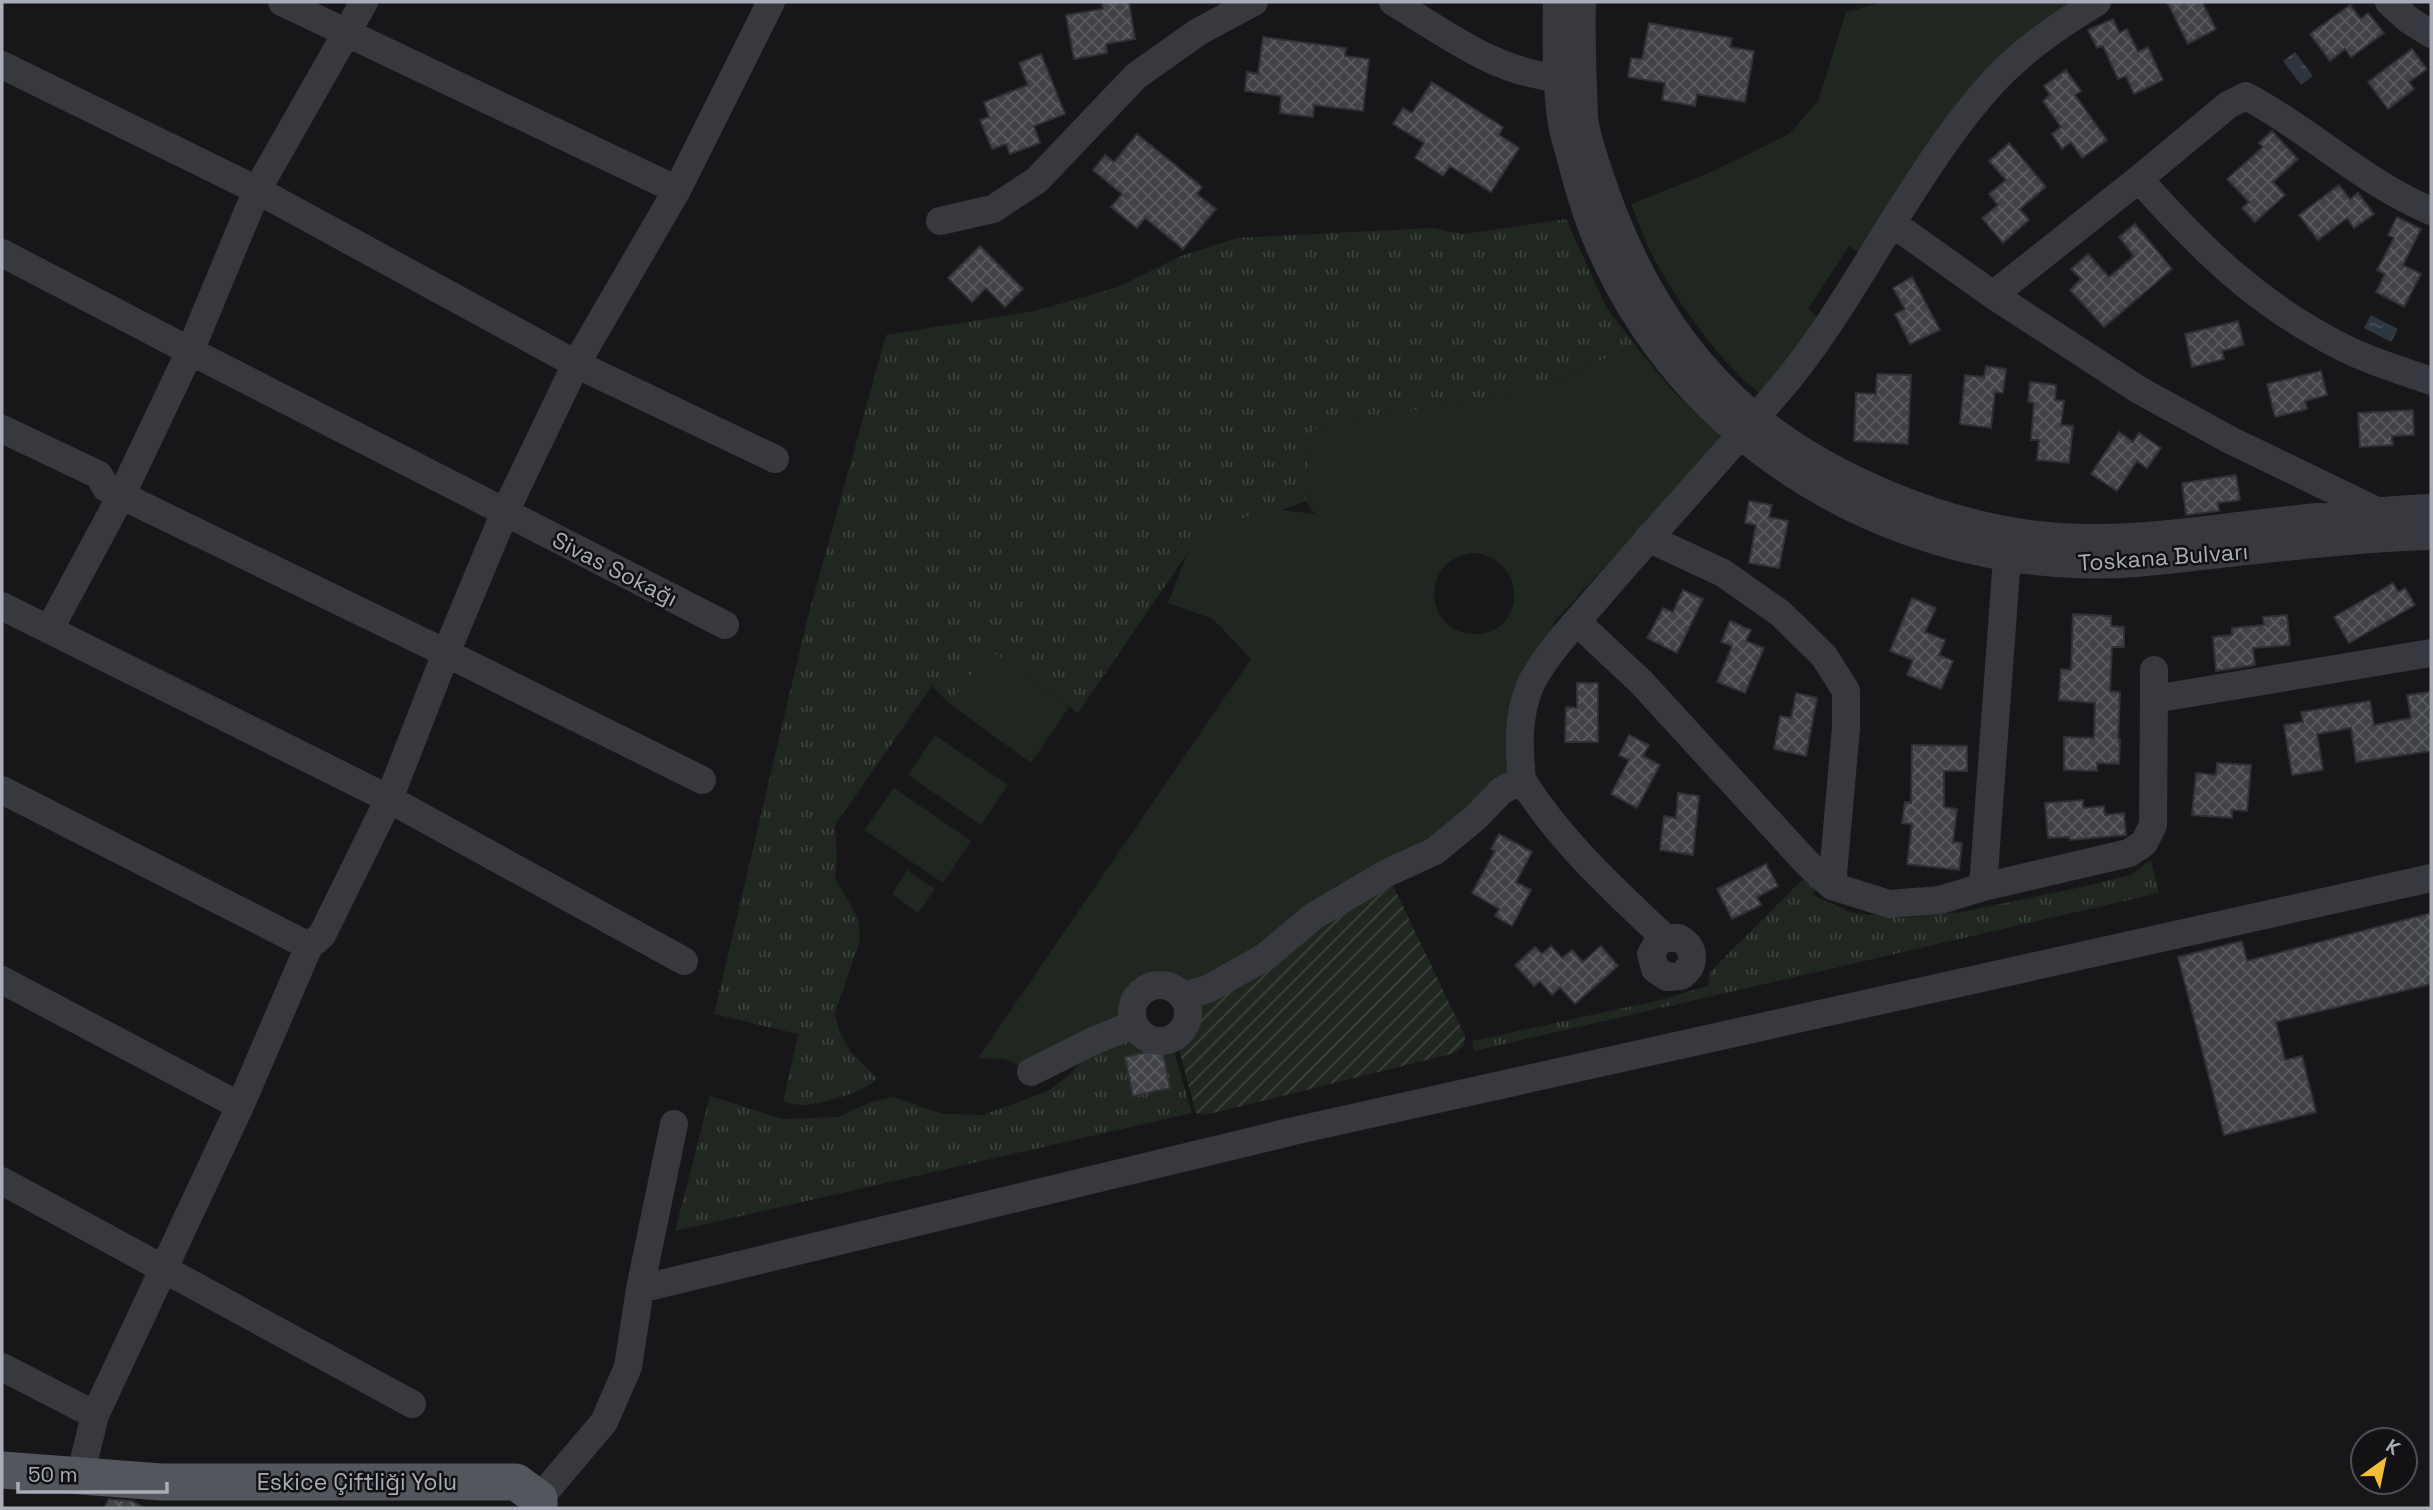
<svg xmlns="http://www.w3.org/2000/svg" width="2433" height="1510" font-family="'Space Grotesk',sans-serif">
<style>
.grass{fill:url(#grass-tufts)}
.park{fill:#1f2720;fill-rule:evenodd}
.garden{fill:url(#garden-furrows)}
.water{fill:url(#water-ripples)}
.building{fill:url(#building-cross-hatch);stroke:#313135;stroke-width:2}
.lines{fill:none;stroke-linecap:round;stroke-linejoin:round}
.minor{stroke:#38393e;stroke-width:28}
.major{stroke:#54565d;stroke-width:37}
.labels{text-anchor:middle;stroke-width:5;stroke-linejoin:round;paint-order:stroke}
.street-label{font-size:23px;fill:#a9adb9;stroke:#121214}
</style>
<defs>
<pattern id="grass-tufts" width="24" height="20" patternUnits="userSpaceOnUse" patternTransform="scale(1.75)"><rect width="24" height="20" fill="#1f2720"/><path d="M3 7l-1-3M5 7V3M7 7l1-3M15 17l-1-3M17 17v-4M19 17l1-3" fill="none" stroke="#3d443e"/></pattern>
<pattern id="garden-furrows" width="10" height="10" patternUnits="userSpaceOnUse" patternTransform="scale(1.75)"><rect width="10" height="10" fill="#1f2720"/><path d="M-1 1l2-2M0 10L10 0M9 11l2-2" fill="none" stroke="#3d443e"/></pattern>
<pattern id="water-ripples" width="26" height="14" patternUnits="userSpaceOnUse" patternTransform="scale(1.75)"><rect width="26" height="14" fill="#2d353e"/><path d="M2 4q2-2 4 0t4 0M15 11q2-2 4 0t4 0" fill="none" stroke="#495058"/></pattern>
<pattern id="building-cross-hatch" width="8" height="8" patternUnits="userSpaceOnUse" patternTransform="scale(1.75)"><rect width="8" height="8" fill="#414246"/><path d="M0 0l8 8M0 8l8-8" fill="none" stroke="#5a5b5f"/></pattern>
</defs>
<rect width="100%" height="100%" fill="#171719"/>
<path class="grass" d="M1566,219L1606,307L1635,345L1546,386L1313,429L1308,459L1306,501L1281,510L1251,515L1187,554L1078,713L989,650L950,704L932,686L835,825L837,858L835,878L858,918L860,940L835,1013L839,1030L850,1051L877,1079C864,1092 825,1103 806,1105C799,1106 791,1103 783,1102L798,1034L714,1014L807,620L886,335L1035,311L1118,287L1181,256L1237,238L1432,228L1464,234Z
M2151,860L2159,893L1474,1051L1472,1041L1656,1001L1708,986L1710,972L1806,876L1819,886L1812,895L1853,913L1902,918L1961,912L2082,887L2131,875Z
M1123,1040L1154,1051L1173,1048L1192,1113L675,1231L710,1096L783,1119L838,1117L871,1102L893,1097L943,1114L983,1115L1048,1091L1068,1076L1091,1053Z"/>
<path class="park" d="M1885,2H2075L1862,254L1849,246L1808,309L1819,318L1767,391L1758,392C1719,362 1668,290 1647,244C1641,231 1637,217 1631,204L1711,172L1789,134L1818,101L1846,12Z
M1635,345L1671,389L1720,437L1681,484L1554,622L1551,656L1519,747L1501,791L1265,957L1176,989C1154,979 1133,990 1132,1015L1031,1072L1005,1059L978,1058L1251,659L1213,619L1168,603L1187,554L1222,526L1251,515L1281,510L1315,514L1306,501L1308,459L1313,429L1546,386ZM1475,553C1528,560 1526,633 1476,634C1422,634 1419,557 1475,553Z
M988,649L1069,707L1031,763L950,704Z
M935,735L1008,785L981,825L908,775Z
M894,788L971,841L943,883L864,830Z
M907,870L935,889L918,913L892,894Z"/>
<path class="garden" d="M1387,873L1465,1036L1464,1045L1455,1053L1205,1115L1196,1113L1177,1043C1189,1032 1196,1021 1194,1005Z"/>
<path class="water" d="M2295,52L2313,76L2301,85L2283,61Z
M2371,315L2398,329L2391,342L2364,328Z"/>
<path class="building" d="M1102,2H1129L1135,39L1106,44L1107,53L1074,59L1066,15L1103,9Z
M2167,2H2202L2216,29L2188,44Z
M2350,5L2361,19L2368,13L2384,33L2351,57L2345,49L2330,61L2310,34Z
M2113,19L2119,33L2127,29L2138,52L2148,47L2163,80L2134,94L2126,76L2118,79L2103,46L2097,48L2088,30Z
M1649,23L1732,38L1730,47L1754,51L1745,102L1697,94L1695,106L1662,100L1665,83L1628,77L1631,58L1642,59Z
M1263,37L1346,48L1345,56L1369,59L1363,111L1314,105L1313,117L1280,113L1281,96L1245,91L1247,72L1258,74Z
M2412,49L2427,69L2409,82L2414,89L2388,109L2368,82Z
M1041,54L1065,114L1034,126L1040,143L1010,154L1006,144L992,149L980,120L989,117L984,102L1028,85L1019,63Z
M2066,70L2081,91L2075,95L2107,140L2082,158L2071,142L2062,149L2052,134L2061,127L2043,101L2050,95L2044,86Z
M1432,82L1503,127L1499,135L1519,148L1491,192L1450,166L1443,176L1415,158L1424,143L1393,124L1403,108L1412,113Z
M2272,131L2298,159L2273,182L2285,195L2255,222L2242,208L2249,202L2227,179L2263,147L2259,143Z
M1137,134L1202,187L1197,194L1216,209L1183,249L1145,218L1137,228L1111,207L1122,194L1093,170L1105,155L1114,162Z
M2009,143L2046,187L2020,209L2029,220L2003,243L1982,218L1998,205L1989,194L2006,180L1989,161Z
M2339,185L2350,199L2358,193L2374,214L2354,228L2347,218L2318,240L2299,215Z
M2397,217L2421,229L2403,265L2421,274L2404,307L2376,292L2385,274L2377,270L2394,238L2388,235Z
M2135,224L2172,269L2104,327L2070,290L2081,279L2071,269L2088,254L2109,277L2134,256L2119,237Z
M980,246L1023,289L1005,307L986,288L972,302L948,278Z
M1912,277L1940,330L1910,344L1895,314L1905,309L1893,288Z
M2238,321L2244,345L2222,351L2224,359L2192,367L2185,334Z
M1986,366L2006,369L2003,393L1995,392L1991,428L1960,424L1965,375L1984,377Z
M2321,371L2327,395L2305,401L2307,409L2275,417L2267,384Z
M1877,374L1911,375L1908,444L1854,441L1856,393L1876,394Z
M2030,382L2056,385L2055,400L2064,401L2061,425L2073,426L2069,463L2037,460L2039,440H2031L2034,403L2028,402Z
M2413,410L2414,435L2392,436L2393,445L2360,447L2358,413Z
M2119,432L2133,442L2139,433L2161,448L2147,468L2137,461L2117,491L2091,474Z
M2236,475L2240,500L2218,503L2219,511L2186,515L2182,483Z
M1749,501L1772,505L1769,517L1788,521L1779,568L1749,563L1756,525L1745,523Z
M2393,583L2398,592L2405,588L2415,605L2349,643L2334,617Z
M1683,590L1703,599L1677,653L1647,638L1663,608L1673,612Z
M1912,598L1936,608L1925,632L1945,640L1939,655L1953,661L1941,689L1907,675L1913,660L1890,651Z
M2073,614L2111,616V626L2124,627V647H2112L2110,691L2120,692L2118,739H2120L2119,764L2097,763V771L2064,770V737L2094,738L2095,703L2059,700L2061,669L2071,670Z
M2287,615L2290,645L2253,648L2255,665L2216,671L2213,637L2232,635V628L2264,625L2263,617Z
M1730,621L1751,630L1746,641L1764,648L1745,693L1717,682L1732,646L1721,642Z
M1577,683H1598V742H1565L1566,707L1577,708Z
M2430,692L2431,751L2356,762L2351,728L2317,734L2323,770L2292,775L2284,725L2303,722L2301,712L2370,701L2374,725L2411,718L2407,695Z
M1796,693L1817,698L1806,756L1774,749L1780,716L1791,718Z
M1629,735L1649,745L1643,756L1660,765L1637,808L1611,794L1629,760L1619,755Z
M1912,745L1967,746V771H1944V807L1957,809L1953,842L1962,843L1959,870L1907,864L1912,824L1902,823L1905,802L1911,803Z
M2217,763L2251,765L2247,811L2232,810V818L2192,815L2196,773L2216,775Z
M1678,793L1699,796L1693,855L1660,850L1664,816L1676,818Z
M2083,800V808L2104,806L2105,815L2124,813L2126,835L2070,840L2069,837L2048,838L2045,803Z
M1499,834L1532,852L1516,882L1531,890L1512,926L1495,916L1499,909L1472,893L1495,851L1491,849Z
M1766,864L1778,886L1757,897L1761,905L1732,919L1717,889Z
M2431,913V984L2276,1022L2285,1060L2302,1056L2316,1112L2224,1135L2178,957L2242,941L2247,961Z
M1551,946L1562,958L1572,950L1583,962L1601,946L1618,966L1575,1004L1560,987L1552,995L1540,981L1534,986L1515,965L1535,947L1542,954Z
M1162,1049L1170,1088L1133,1096L1125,1057Z
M109,1499L132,1501L144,1508H104Z"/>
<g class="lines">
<path class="minor" d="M364,2L257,190L190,351L505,512L576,364L775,459
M1393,2C1447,34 1494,72 1558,78
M1557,2C1556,40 1556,80 1561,117C1563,135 1570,153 1574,170C1631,399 1841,554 2073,564C2128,567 2183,558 2237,552C2302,545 2366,538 2431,536
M1582,2C1581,31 1582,60 1583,90C1584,102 1583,114 1585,125C1592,156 1603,186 1614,215C1644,291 1690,363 1754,416C1829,478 1942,524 2038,535C2104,543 2172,534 2238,526C2302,518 2366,511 2431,508
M2389,2L2409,20L2431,34
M2,65L257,190L576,364L677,190L282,2
M2139,179L2228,105L2246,96C2310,130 2364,183 2431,211
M677,190L771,2
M940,221L993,209L1037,180L1136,76L1198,32L1254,2
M1892,223C1924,173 1955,123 1995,80C2025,48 2061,24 2097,2
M2,253L190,351L121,496L49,630
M1993,295L2139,390L2230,440L2375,510
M2,429L99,475L106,488L446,653L389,799L322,935L309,946L240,1106L95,1415L80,1477
M1648,538L1723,573L1780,613L1824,656L1846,691V728L1832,886L1889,904L1940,900L1983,887
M2007,557L1983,887L2129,853L2144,843L2153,825L2154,699
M2,606L389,799L684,961
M1577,622L1641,682L1806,862L1832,886
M2154,670V699L2431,653
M702,780L446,653L505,512L725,625
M1522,780C1560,841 1613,889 1665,938L1658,942L1651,954L1655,969L1667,977L1681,976C1696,965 1696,948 1679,938H1665
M2,790L309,946
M2,980L240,1106
M1132 1013a28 28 0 1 1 56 0a28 28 0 1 1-56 0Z
M1183,996L1208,989L1265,957L1314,916L1387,873L1435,851L1475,818L1501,791L1522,780C1519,748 1517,717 1530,686C1541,660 1578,620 1597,598C1656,529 1717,463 1776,394C1821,342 1856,281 1892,223L1993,295L2139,179C2202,250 2259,306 2346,349C2372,362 2403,371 2431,381
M1031,1072L1091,1042L1134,1024
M2,1181L412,1404
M640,1289L1298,1130L2431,878
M2,1367L95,1415
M539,1499L604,1422L628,1367L640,1289L674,1124"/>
<path class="major" d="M2,1470L161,1482H516L539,1499V1508"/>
</g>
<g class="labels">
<g class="street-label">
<text transform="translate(2163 557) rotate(-4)" y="8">Toskana Bulvarı</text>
<text transform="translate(615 569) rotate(27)" y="8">Sivas Sokağı</text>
<text x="357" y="1490">Eskice Çiftliği Yolu</text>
</g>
</g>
<rect width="2433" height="1510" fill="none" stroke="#a9adb9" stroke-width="7"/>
<g transform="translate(2384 1461) rotate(33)"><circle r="33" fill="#121214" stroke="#4e5056" stroke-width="2"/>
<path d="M0-5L12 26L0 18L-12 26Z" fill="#f4bd34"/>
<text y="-10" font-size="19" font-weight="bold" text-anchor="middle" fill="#a9adb9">K</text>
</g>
<path d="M18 1482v10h149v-10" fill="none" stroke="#a9adb9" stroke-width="3.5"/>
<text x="28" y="1482" font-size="21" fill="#a9adb9" stroke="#121214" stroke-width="5" paint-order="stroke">50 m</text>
</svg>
